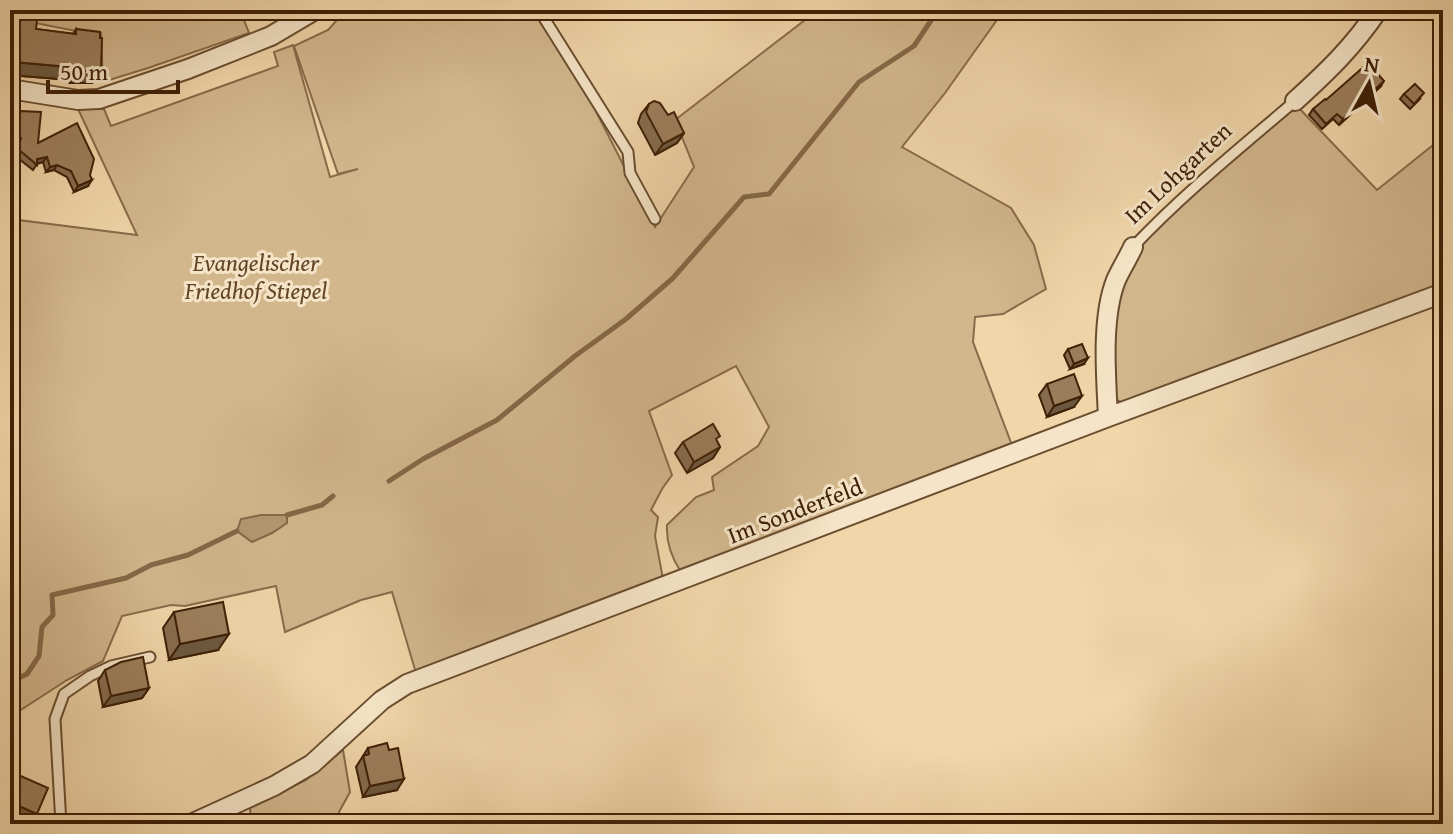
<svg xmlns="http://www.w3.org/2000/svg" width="1453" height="834" font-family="'Gentium Book Plus',serif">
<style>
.green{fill:#d2b78d;stroke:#886b4a;stroke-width:2}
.water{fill:#b39872;stroke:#846847;stroke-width:2}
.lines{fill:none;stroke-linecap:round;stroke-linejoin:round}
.stream{stroke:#846847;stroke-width:5}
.lane-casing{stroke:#6a4d2f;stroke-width:13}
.street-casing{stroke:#6a4d2f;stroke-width:22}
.lane{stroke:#f5e4c7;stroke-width:9}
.street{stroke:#f5e4c7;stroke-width:18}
.wall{fill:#856c4e;stroke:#3e1f06;stroke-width:2}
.shaded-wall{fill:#6c5840;stroke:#3e1f06;stroke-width:2}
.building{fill:#9b7e5b;stroke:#3e1f06;stroke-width:2}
.labels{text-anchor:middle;stroke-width:6;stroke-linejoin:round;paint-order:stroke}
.street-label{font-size:24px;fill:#3e1f06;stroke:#f5e4c7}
.park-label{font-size:24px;font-style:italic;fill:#634528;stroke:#f5e4c7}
</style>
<rect width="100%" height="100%" fill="#f0d6a9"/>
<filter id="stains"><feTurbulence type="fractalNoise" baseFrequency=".0025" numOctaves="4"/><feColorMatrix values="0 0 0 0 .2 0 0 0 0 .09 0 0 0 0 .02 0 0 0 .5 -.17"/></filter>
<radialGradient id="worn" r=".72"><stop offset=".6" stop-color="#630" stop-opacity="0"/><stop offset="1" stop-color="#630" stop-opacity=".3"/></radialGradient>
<path class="green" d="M10,10H240L249,33L148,68L103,82L101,33H86L10,18Z
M346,10H532L580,80L655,227L694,167L675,120L818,10H1004L945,93L902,147L1011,208L1034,245L1046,289L1003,314L975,317L973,342L1013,448L681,572C671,557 666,543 667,525L696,497L714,490L712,477L758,446L769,427L736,366L649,411L672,475L662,489L651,510L658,517L655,536L663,579L416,673L392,592L361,600L285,632L276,586L185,606L171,605L122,616L103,661L67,680L10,717V219L137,235L78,109H104L111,126L278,66L274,52L293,45L330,177L358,169L338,174L294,46L328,30Z
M1297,106L1377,190L1443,137V286L1125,404L1117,400L1113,391V319L1121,281L1137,249L1164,221L1211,179Z
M343,750L350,792L339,812L341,824H251L250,808L306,780Z"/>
<path class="water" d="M261,515H287V523L272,533L252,542L237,531L241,519Z"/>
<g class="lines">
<path class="stream" d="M389,481L423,459L497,420L575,356L626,319L673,278L744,197L769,194L859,82L914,46L938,10
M287,515L322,505L333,496
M10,682L27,674L39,656L42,627L53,615L52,595L126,578L151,565L188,555L237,531"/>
<g class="lane-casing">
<path id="lane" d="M539,10L628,152L630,173L655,219
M1133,247C1183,194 1240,148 1295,101
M61,824L55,719L64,694L90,676L111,666L150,657"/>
</g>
<g class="street-casing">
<path id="street" d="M10,89L78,100L99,99L188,69L271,36L315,10
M1295,101C1328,71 1353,47 1378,10
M1108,417C1106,376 1101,318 1116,280C1121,269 1128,258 1133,247
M191,824L274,786L312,764L382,700L407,684L1108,417L1443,293"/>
</g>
<use href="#lane" class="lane"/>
<use href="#street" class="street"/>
</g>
<path class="wall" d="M10,11L36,29L73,34L76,29L92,83H70L71,80L10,75Z
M1380,87L1339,125L1333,119L1322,129L1309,115L1313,109L1326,100Z
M1404,94L1420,99L1410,109L1400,99Z
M649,104L668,115L684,133L677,143L655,155L638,123L641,114Z
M20,111L38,143L88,186L74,192L67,177L54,170L46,172L43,162L37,164L33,170L14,155L17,144L12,142L16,117Z
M1068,349L1084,364L1070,369L1064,355Z
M1047,384L1074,407L1047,417L1039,395Z
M717,441L720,447L713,458L687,473L675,453L683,442Z
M174,612L218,650L169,660L163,628Z
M105,670L149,688L142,698L103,707L98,681Z
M368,748L397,790L363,797L356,767Z"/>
<path class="shaded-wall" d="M14,62L80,68L71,80L10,75V67Z
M79,71H101L92,83H70Z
M1384,81L1380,87L1339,125L1343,119Z
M684,133L677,143L655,155L663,144Z
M16,137L21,138L17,144L12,142Z
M47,157L43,162L36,164L37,159Z
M57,165L54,170L46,172L50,167Z
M92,180L88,186L74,192L78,186Z
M1088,358L1084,364L1070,369L1074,364Z
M1082,396L1074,407L1047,417L1054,406Z
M720,447L713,458L687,473L694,462Z
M229,634L218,650L169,660L180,644Z
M149,688L142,698L103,707L111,696Z
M404,779L397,790L363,797L370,786Z
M10,802L37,814L29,824L10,823Z"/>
<path class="building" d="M10,11H38L36,29L76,34V29L100,32V38H102L101,71H79L80,68L14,62L17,25L10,18Z
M1368,63L1384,81L1343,119L1337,114L1326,124L1313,109L1325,99L1326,100Z
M1415,84L1424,93L1414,104L1404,94Z
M654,101L660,103L668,115L674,112L684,133L663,144L646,112L649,104Z
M20,111L41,112L38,143L77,123L94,159L90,175L92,180L78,186L71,171L57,165L50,167L47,157L37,159V165L18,149L21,138L16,137Z
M1082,344L1088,358L1074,364L1068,349Z
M1074,374L1082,396L1054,406L1047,384Z
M713,424L720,436L716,439L720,447L694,462L683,442Z
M223,602L229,634L180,644L174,612Z
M143,657L149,688L111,696L105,670L121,662Z
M387,743L389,750L398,748L404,779L370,786L363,756L369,754L368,748Z
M10,762L20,766L16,774L48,788L37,814L10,802Z"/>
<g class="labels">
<g class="street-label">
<text transform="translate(1178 173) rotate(-43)" y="8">Im Lohgarten</text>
<text transform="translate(795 511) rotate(-21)" y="8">Im Sonderfeld</text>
</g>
<g class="park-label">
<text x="256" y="271">Evangelischer<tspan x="256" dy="28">Friedhof Stiepel</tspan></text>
</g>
</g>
<rect width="1453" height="834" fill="none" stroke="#f0d6a9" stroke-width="40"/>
<rect x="12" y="12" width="1429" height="810" fill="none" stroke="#3e1f06" stroke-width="4"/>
<rect x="20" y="20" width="1413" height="794" fill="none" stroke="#3e1f06" stroke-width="2"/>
<g transform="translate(1369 84) rotate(8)" stroke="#f5e4c7" stroke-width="6" paint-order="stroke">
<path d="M0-6L14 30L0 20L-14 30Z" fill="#3e1f06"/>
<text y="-12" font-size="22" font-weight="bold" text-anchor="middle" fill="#3e1f06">N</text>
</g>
<path d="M48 80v12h130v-12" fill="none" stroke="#3e1f06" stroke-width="4"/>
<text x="60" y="80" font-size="24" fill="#3e1f06" stroke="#f5e4c7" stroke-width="6" paint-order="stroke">50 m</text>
<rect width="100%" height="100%" filter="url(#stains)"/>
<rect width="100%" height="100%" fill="url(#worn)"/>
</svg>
